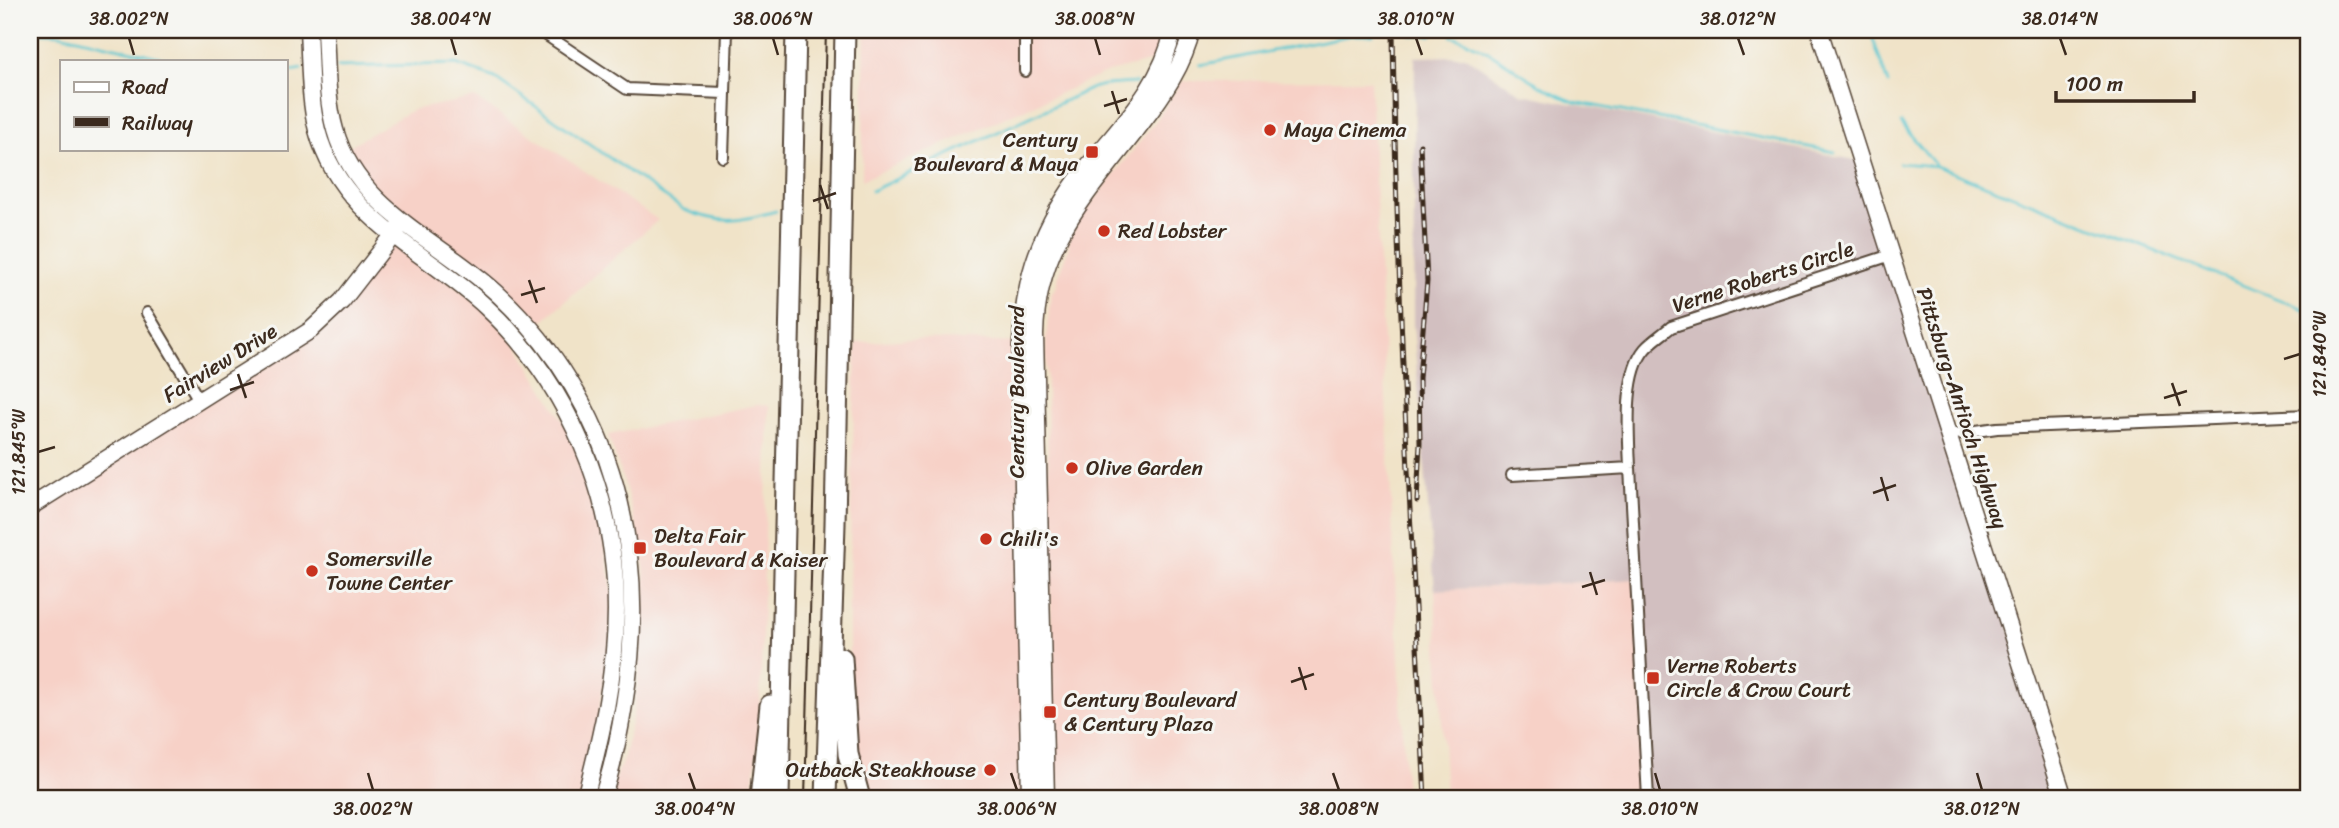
<svg xmlns="http://www.w3.org/2000/svg" width="2339" height="828" font-family="Sriracha,sans-serif">
<style>
.built{fill:#f7d1c7}
.industrial{fill:#d2bfc0}
.lines{fill:none;stroke-linecap:round;stroke-linejoin:round}
.stream{stroke:#5ac7d1;stroke-width:2.5}
.street-casing{stroke:#564638;stroke-width:14}
.secondary-casing{stroke:#564638;stroke-width:19}
.highway-casing{stroke:#564638;stroke-width:23}
.street{stroke:#fff;stroke-width:10}
.secondary{stroke:#fff;stroke-width:16}
.highway{stroke:#fff;stroke-width:19}
.tram{stroke:#3b2a1e;stroke-width:2}
.rail-casing{stroke:#3b2a1e;stroke-width:5}
.rail{stroke:#f6f6f2;stroke-width:2.5;stroke-dasharray:8;stroke-linecap:butt}
.ticks{fill:none;stroke:#3b2a1e;stroke-width:2.5}
.poi-dot{fill:#c8321e;stroke:#f6f6f2;stroke-width:2.5}
.labels{text-anchor:middle;stroke-width:6;stroke-linejoin:round;paint-order:stroke}
.poi-label{font-size:21px;fill:#3b2a1e;stroke:#f6f6f2;text-anchor:start}
.street-label{font-size:21px;fill:#3b2a1e;stroke:#f6f6f2}
.neatline{fill:none;stroke:#3b2a1e;stroke-width:2.5}
.ticks-label{font-size:18px;text-anchor:middle;fill:#3b2a1e}
</style>
<rect width="100%" height="100%" fill="#f6f6f2"/>
<filter id="ink" filterUnits="userSpaceOnUse"><feTurbulence type="fractalNoise" baseFrequency=".0143" numOctaves="2"/><feDisplacementMap in="SourceGraphic" scale="14" xChannelSelector="R" yChannelSelector="G"/><feConvolveMatrix kernelMatrix="1 2 1 2 8 2 1 2 1" color-interpolation-filters="sRGB"/></filter>
<filter id="wash" filterUnits="userSpaceOnUse"><feTurbulence type="fractalNoise" baseFrequency=".00686" numOctaves="4" result="noise"/><feDisplacementMap in="SourceGraphic" scale="28" xChannelSelector="R" yChannelSelector="G"/><feGaussianBlur stdDeviation="1.57" result="paint"/><feColorMatrix in="noise" values="0 0 0 0 0 0 0 0 0 0 0 0 0 0 0 0 0 1.4 0 .05"/><feComposite in="paint" operator="in"/></filter>
<g filter="url(#wash)">
<rect width="100%" height="100%" fill="#f0e3c8"/>
<path class="built" d="M865,30H1166L1157,60L1108,72L862,180Z
M1370,80L1406,798H1060L1059,784L1054,778L1046,338L1051,293L1057,286V280L1069,246L1068,241L1081,217L1158,118L1181,81Z
M475,98L658,220L533,329L371,190L346,148L412,110Z
M393,236L505,326L590,465L616,610L585,798H30V507L299,339Z
M913,339L1018,343L1025,798H867L854,739L849,690V582L856,343Z
M756,405L769,406L759,735L752,798H608L624,757L633,714L639,675L645,581L643,553L624,482L608,435Z
M1636,579L1648,798H1446L1435,590Z"/>
<path class="industrial" d="M1464,56L1522,94L1860,161L2064,798H1648L1636,579L1435,590L1413,323L1415,57Z"/>
<g class="lines">
<path class="stream" d="M1870,30L1888,84
M30,32L60,34L176,61
M1411,35H1432
M1452,36C1497,49 1531,87 1575,102L1835,152
M1200,65L1353,35H1373
M337,67L456,64L495,78L684,210C724,225 736,222 776,211
M285,72L302,69
M1901,123L1936,166
M1899,163L1936,166L2309,311
M871,191L1092,88L1104,85L1136,83"/>
</g>
</g>
<g filter="url(#ink)">
<g class="lines">
<g class="street-casing">
<path id="street" d="M539,30L627,89L724,93
M1025,71V30
M723,157L727,30
M147,313L199,400
M1948,435L1997,428L2309,415
M1512,475L1630,468
M1648,798L1630,468C1629,435 1623,375 1645,349C1652,341 1663,334 1671,327L1891,255"/>
</g>
<g class="secondary-casing">
<path id="secondary" d="M308,30C310,63 309,98 317,130C340,218 425,250 486,307C569,384 616,497 616,610C616,674 601,737 585,798
M325,30C327,63 326,98 335,130C358,212 444,242 500,296C615,405 650,553 624,705C619,736 613,768 602,798
M1819,30L2064,798
M30,507L311,330L342,301L398,229
M1030,798C1028,694 1026,590 1023,485C1022,414 1012,321 1037,254C1048,225 1064,196 1084,171C1119,127 1162,87 1173,30
M1046,798L1035,335C1037,241 1088,194 1141,124C1163,95 1184,65 1192,30"/>
</g>
<g class="highway-casing">
<path id="highway" d="M842,658L848,754L860,798
M760,798L770,705
M779,798L796,30
M826,798L835,524L845,30"/>
</g>
<use href="#street" class="street"/>
<use href="#secondary" class="secondary"/>
<use href="#highway" class="highway"/>
<path class="tram" d="M805,798L826,30"/>
<g class="rail-casing">
<path id="rail" d="M1393,30C1396,286 1412,542 1425,798
M1417,501L1420,443L1419,378L1427,281L1420,145"/>
</g>
<use href="#rail" class="rail"/>
</g>
</g>
<path class="ticks" d="M129,38L134,55M451,38L456,55M773,38L778,55M1095,38L1100,55M1416,38L1422,55M1738,38L1744,55M2060,38L2066,55M1112,91L1119,114M1104,106L1127,99M820,185L828,209M813,201L836,193M529,280L537,303M521,295L545,288M2284,359L2300,354M238,374L246,398M2172,383L2180,406M230,390L254,382M2164,398L2187,391M38,452L55,447M1881,477L1888,501M1873,493L1896,485M1590,572L1597,595M1582,587L1605,580M1299,667L1306,690M1291,682L1314,674M368,773L373,790M689,773L695,790M1011,773L1017,790M1333,773L1339,790M1655,773L1660,790M1977,773L1982,790"/>
<g class="poi-dot">
<circle cx="1270" cy="130" r="7"/>
<rect x="1085" y="145" width="14" height="14" rx="3.5"/>
<circle cx="1104" cy="231" r="7"/>
<circle cx="1072" cy="468" r="7"/>
<circle cx="986" cy="539" r="7"/>
<rect x="633" y="541" width="14" height="14" rx="3.5"/>
<circle cx="312" cy="571" r="7"/>
<rect x="1646" y="671" width="14" height="14" rx="3.5"/>
<rect x="1043" y="705" width="14" height="14" rx="3.5"/>
<circle cx="990" cy="770" r="7"/>
</g>
<g class="labels">
<g class="poi-label">
<text x="1284" y="137">Maya Cinema</text>
<text x="1078" y="147" text-anchor="end">Century<tspan x="1078" dy="24">Boulevard &amp; Maya</tspan></text>
<text x="1118" y="238">Red Lobster</text>
<text x="1086" y="475">Olive Garden</text>
<text x="654" y="543">Delta Fair<tspan x="654" dy="24">Boulevard &amp; Kaiser</tspan></text>
<text x="1000" y="546">Chili's</text>
<text x="326" y="566">Somersville<tspan x="326" dy="24">Towne Center</tspan></text>
<text x="1667" y="673">Verne Roberts<tspan x="1667" dy="24">Circle &amp; Crow Court</tspan></text>
<text x="1064" y="707">Century Boulevard<tspan x="1064" dy="24">&amp; Century Plaza</tspan></text>
<text x="976" y="777" text-anchor="end">Outback Steakhouse</text>
</g>
<g class="street-label">
<text transform="translate(1763 277) rotate(-18)" y="7">Verne Roberts Circle</text>
<text transform="translate(220 363) rotate(-32)" y="7">Fairview Drive</text>
<text transform="translate(1017 392) rotate(-90)" y="7">Century Boulevard</text>
<text transform="translate(1962 408) rotate(72)" y="7">Pittsburg-Antioch Highway</text>
</g>
</g>
<rect width="2339" height="828" fill="none" stroke="#f6f6f2" stroke-width="77"/>
<rect x="60" y="60" width="228" height="91" fill="#f6f6f2" stroke="#aba49d" stroke-width="2"/>
<rect x="74" y="82" width="35" height="10" fill="#ffffff" stroke="#aba49d" stroke-width="2"/>
<text x="122" y="94" font-size="21" fill="#3b2a1e">Road</text>
<rect x="74" y="117" width="35" height="10" fill="#3b2a1e" stroke="#aba49d" stroke-width="2"/>
<text x="122" y="130" font-size="21" fill="#3b2a1e">Railway</text>
<path d="M2056 91v10h138v-10" fill="none" stroke="#3b2a1e" stroke-width="3.5"/>
<text x="2066" y="91" font-size="21" fill="#3b2a1e" stroke="#f6f6f2" stroke-width="5" paint-order="stroke">100 m</text>
<rect x="38" y="38" width="2262" height="752" class="neatline"/>
<g class="ticks-label">
<text x="129" y="25">38.002°N</text>
<text x="451" y="25">38.004°N</text>
<text x="773" y="25">38.006°N</text>
<text x="1095" y="25">38.008°N</text>
<text x="1416" y="25">38.010°N</text>
<text x="1738" y="25">38.012°N</text>
<text x="2060" y="25">38.014°N</text>
<text transform="translate(2320 354) rotate(-90)" y="6">121.840°W</text>
<text transform="translate(19 452) rotate(-90)" y="6">121.845°W</text>
<text x="373" y="815">38.002°N</text>
<text x="695" y="815">38.004°N</text>
<text x="1017" y="815">38.006°N</text>
<text x="1339" y="815">38.008°N</text>
<text x="1660" y="815">38.010°N</text>
<text x="1982" y="815">38.012°N</text>
</g>
</svg>
